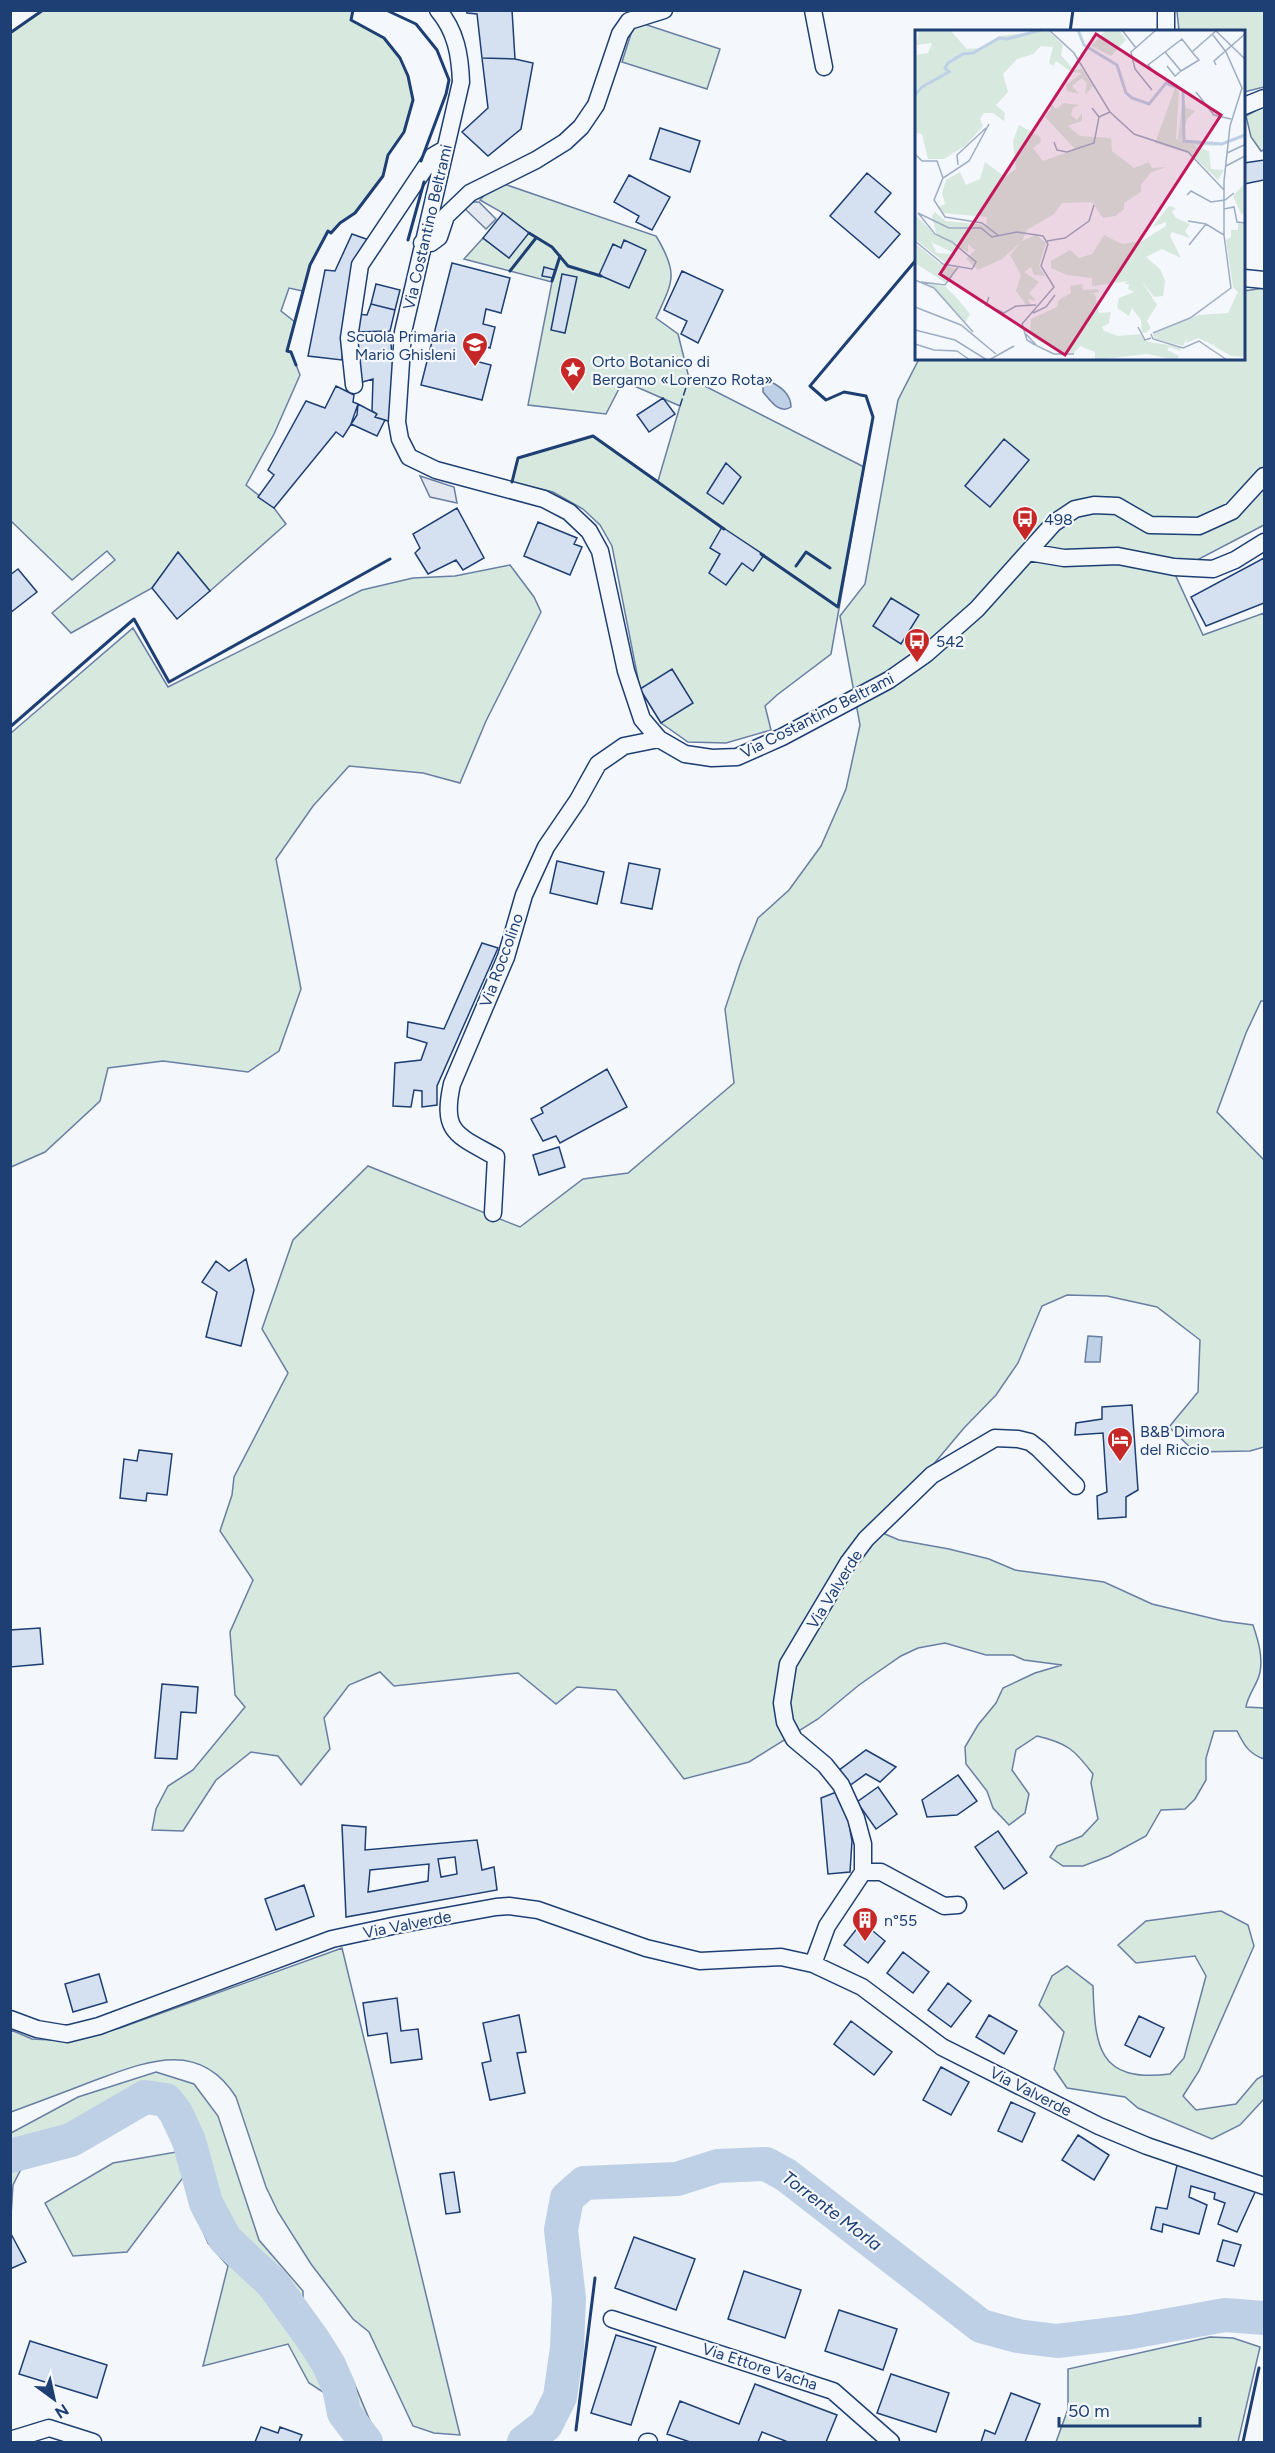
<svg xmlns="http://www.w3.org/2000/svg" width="1275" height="2453" font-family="Figtree,sans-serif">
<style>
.green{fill:#d7e8df;stroke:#687fa3;stroke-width:1.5}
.parking{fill:#e3e8f0;stroke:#687fa3;stroke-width:1.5}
.water{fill:#bed0e5;stroke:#687fa3;stroke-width:1.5}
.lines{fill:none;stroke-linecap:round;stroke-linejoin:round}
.river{stroke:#bed0e5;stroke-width:34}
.building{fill:#d5e0f0;stroke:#1d3f73;stroke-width:1.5;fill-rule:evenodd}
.street-casing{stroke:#1d3f73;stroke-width:19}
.street{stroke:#f4f7fb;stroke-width:16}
.fence{stroke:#1d3f73;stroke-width:1.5;stroke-dasharray:8 3;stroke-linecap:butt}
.wall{stroke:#1d3f73;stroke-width:3}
.labels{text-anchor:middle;stroke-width:4.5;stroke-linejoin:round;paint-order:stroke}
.street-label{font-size:16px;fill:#1d3f73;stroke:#f4f7fb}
.poi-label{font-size:16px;fill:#1d3f73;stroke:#f4f7fb;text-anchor:start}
.water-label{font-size:18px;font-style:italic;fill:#1d3f73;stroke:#f4f7fb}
.inset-river{fill:none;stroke:#bed0e5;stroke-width:3}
.inset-road{fill:none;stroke:#9eadc5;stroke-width:1.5}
.view{fill:#c2185b;fill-opacity:0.15;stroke:#c2185b;stroke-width:3}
.inset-edge{fill:none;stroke:#1d3f73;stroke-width:3}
</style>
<rect width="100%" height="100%" fill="#f4f7fb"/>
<path class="green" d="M43 11H353L351 20 384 38 400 58 408 76 413 100 404 132 388 155 383 176 355 213 340 223 331 233 328 232 310 265 303 291 289 288 281 311 295 322 287 351 291 352 300 375 274 434 246 485 274 508 286 524 210 591 178 553 152 588 71 633 52 613 115 560 107 551 72 580 11 521 10 33Z
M1177 11H1264V87L1244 92V32L1179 31Z
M635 21 720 49 707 89 622 62Z
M1264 106V150L1261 151 1251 137 1246 116Z
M501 183 656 236C679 274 673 281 656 318L678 334 689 378 864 467 831 654 777 695 765 706 771 730 726 743 688 742 661 723 640 689 612 546 600 525 583 509 553 492 512 482 518 458 593 436 658 481 680 406 623 381 606 414 528 405 552 282 464 259 483 238 509 258 528 233 503 213 480 200 489 190Z
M1264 288V525L1174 572 1203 635 1264 613V1001H1261L1246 1033 1217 1112 1264 1160V1447L1250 1451 1195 1452 1169 1427 1198 1392 1200 1340 1157 1307 1107 1296 1067 1295 1042 1306 1018 1363 996 1395 964 1428 900 1504 885 1534 899 1540 949 1549 989 1559 1015 1570 1104 1582 1152 1604 1223 1621 1253 1625C1258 1640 1263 1656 1260 1672 1258 1684 1248 1694 1246 1707L1264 1708V1759C1249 1754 1244 1745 1237 1731H1214L1206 1758V1780L1195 1799 1185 1809 1161 1810 1146 1836 1109 1856 1083 1866H1063L1050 1857 1057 1846 1082 1836 1098 1819 1091 1783 1093 1774C1074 1749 1067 1743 1037 1736L1016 1750 1012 1770 1029 1794 1025 1813 1009 1825 993 1808 987 1791 966 1764 965 1747 978 1725 996 1703 1003 1688 1035 1673 1062 1665 1024 1660 1013 1655H986L945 1643 918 1648 901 1656 859 1685 818 1719 749 1762 684 1779 616 1690 577 1687 556 1704 518 1673 394 1686 380 1672 349 1685 324 1718 330 1749 301 1785 278 1756 251 1752 216 1780 183 1831 152 1830 156 1809 168 1786 193 1770 245 1707 235 1695 230 1632 253 1580 220 1531 232 1495 234 1477 288 1373 262 1329 293 1240 368 1166 520 1227 583 1179 628 1173 734 1083 725 1009 740 964 758 918 789 890 821 846 846 789 860 725 840 616 865 584 898 400 919 359 1244 358V291Z
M510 565 534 597 541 612 486 721 460 783 423 773 349 766 313 806 276 859 301 989 279 1051 248 1072 163 1061 108 1068 100 1101 45 1152 11 1167V733L133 628 168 687 362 590 413 578 455 576Z
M1221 1911 1248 1925 1254 1946 1199 2071 1183 2096 1196 2110 1236 2104 1257 2079 1264 2075V2099L1240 2125 1212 2139 1138 2108 1125 2097 1067 2088 1054 2069 1064 2032 1039 2005 1052 1976 1067 1966 1093 1986C1095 2046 1097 2083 1170 2074L1184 2058 1206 1976 1195 1956 1136 1963 1118 1945 1146 1921Z
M342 1948 460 2435 434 2433 413 2426 369 2332 353 2319 311 2264 278 2212 266 2187 236 2097C199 2038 145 2062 93 2081 65 2092 38 2102 11 2112V2030L32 2039 70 2041 120 2028Z
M156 2072 194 2084 218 2116 259 2240 303 2291V2307C342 2342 350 2376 371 2423L309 2383 288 2344 203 2366 228 2266 208 2243 193 2208 198 2147 184 2114 171 2095 152 2091 133 2099 123 2106 111 2122 84 2139 48 2150 20 2171 13 2185 11 2216V2133L78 2097Z
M176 2152 185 2175 127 2252 73 2256 45 2203 113 2163Z
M1210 2337 1233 2338 1260 2347 1238 2442H1056L1068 2409V2369Z"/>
<path class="parking" d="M473 202H479L496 219 486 229 463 207Z
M420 476 454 487 457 503 430 497Z"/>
<path class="water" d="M769 381C780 386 791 394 791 407 779 415 770 400 763 392V384Z
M1088 1336 1102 1337 1100 1362H1085Z"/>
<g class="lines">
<path class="river" d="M10 2156 71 2140 145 2097 166 2100 176 2113 189 2141 206 2203 225 2239 273 2284 314 2341 329 2365 339 2388 344 2413 366 2442
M524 2442 546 2425 560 2397 567 2348 569 2298 561 2230 567 2198 584 2183 677 2179 718 2166 766 2164 786 2175 981 2326 1018 2336 1057 2341 1131 2332 1225 2315 1264 2318"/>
</g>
<path class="building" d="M466 10H512L515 59 482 58 477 14 467 13Z
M482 58 515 59 533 63 521 129 488 156 462 132 488 108Z
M660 128 700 141 690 172 650 159Z
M1264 160V180L1244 184V163Z
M867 173 891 193 875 212 900 234 879 258 830 216Z
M629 175 670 197 652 230 636 222 639 216 614 202Z
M503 213 529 233 509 258 483 238Z
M352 234 369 240 346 307 342 360 308 356 325 270 335 271Z
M624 240 646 250 629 288 599 275 613 244 621 248Z
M452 263 510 278 501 313 486 309 483 324 495 327 490 348 479 345 475 361 491 365 482 400 421 385Z
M544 267 555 270 553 278 542 276Z
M682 271 723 290 698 343 681 334 687 321 664 310Z
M562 274 577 277 565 333 551 330Z
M376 284 400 290 395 310 371 304Z
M371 304 395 310 390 331 354 332 355 314 367 315Z
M390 331 393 369 391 422 375 417 377 414 372 411 373 379 359 383 354 332Z
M336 386 354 395 353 402 358 404 357 415 343 437 336 432 274 508 258 497 274 475 268 470 306 401 325 408Z
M663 398 675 414 649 432 637 415Z
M358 404 377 414 375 417 385 420 377 436 351 424Z
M1004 439 1029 460 990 507 965 486Z
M726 463 741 477 723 504 707 493Z
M457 508 484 558 463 570 456 560 428 574 415 553 420 548 413 534Z
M538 522 577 538 574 544 582 547 570 575 524 556Z
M722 527 764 555 753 571 742 563 726 585 709 573 720 554 710 548Z
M178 552 210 591 177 619 152 588Z
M1264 558V603L1206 626 1191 597Z
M18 569 37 592 10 613V575Z
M891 598 919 615 901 644 873 626Z
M672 669 693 703 661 723 640 689Z
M557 861 604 872 597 904 550 893Z
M629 863 660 869 652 909 621 903Z
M482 943 498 948 437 1086V1105L422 1107V1091L414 1090 411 1107 393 1106 395 1063 421 1060 427 1043 407 1037 408 1022 444 1029Z
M607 1069 627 1107 560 1143 556 1136 543 1141 531 1119 543 1113 541 1108Z
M559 1147 565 1167 539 1175 533 1155Z
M246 1259 254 1290 241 1346 206 1337 217 1292 202 1282 216 1261 229 1271Z
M1132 1405 1138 1490 1126 1497V1517L1098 1519 1097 1496 1107 1492 1103 1433 1075 1435 1076 1423 1102 1419V1407Z
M139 1450 172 1454 167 1495 147 1493 146 1501 120 1498 124 1459 137 1461Z
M40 1628 43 1664 10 1667V1630Z
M162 1684 198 1687 196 1713 181 1712 177 1759 155 1758Z
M866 1750 896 1767 880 1782 866 1774 849 1786 838 1771Z
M958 1775 977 1801 957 1815 927 1817 922 1800Z
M878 1787 897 1814 876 1829 857 1802Z
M839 1791 848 1818 852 1841 850 1872 828 1874 821 1798Z
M342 1825 366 1827 365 1850 477 1840 482 1870 494 1867 497 1890 346 1917ZM455 1857 457 1874 441 1877 438 1859ZM429 1864 428 1881 368 1892 370 1870Z
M998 1831 1027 1873 1004 1889 975 1847Z
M304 1885 314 1916 276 1930 265 1899Z
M862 1922 885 1941 868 1963 844 1945Z
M903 1952 929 1972 913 1993 887 1973Z
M99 1974 107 2002 73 2012 65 1984Z
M948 1983 971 2001 951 2027 928 2010Z
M397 1998 401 2031 418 2029 422 2059 391 2063 387 2033 368 2036 363 2003Z
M519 2015 526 2052 517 2053 525 2093 490 2100 482 2063 491 2061 483 2023Z
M989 2015 1017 2031 1004 2054 976 2037Z
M1139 2016 1164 2028 1150 2057 1125 2045Z
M851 2021 892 2052 874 2075 834 2044Z
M941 2067 969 2082 951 2115 923 2100Z
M1011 2102 1035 2113 1022 2142 998 2131Z
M1078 2135 1109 2155 1094 2180 1062 2160Z
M1178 2161 1257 2188 1237 2232 1218 2224 1225 2203 1214 2199 1215 2193 1191 2186 1189 2197 1207 2205 1199 2234 1163 2224 1162 2232 1151 2229 1156 2207 1167 2209Z
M454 2172 460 2212 446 2214 440 2174Z
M10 2232 26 2262 10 2269Z
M634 2237 695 2259 676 2310 615 2288Z
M1223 2240 1241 2245 1234 2266 1217 2261Z
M744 2271 801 2290 785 2338 728 2319Z
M839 2310 897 2329 883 2370 825 2351Z
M616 2335 656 2347 631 2425 591 2413Z
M30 2341 107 2365 97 2398 19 2374Z
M891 2374 949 2393 936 2432 877 2413Z
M755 2384 837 2415 826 2442H788L762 2432 758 2442H690L667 2434 680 2401 739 2424Z
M1011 2393 1040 2404 1025 2442H981L985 2430 995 2434Z
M261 2427 278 2433 280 2427 302 2435 299 2442H255Z"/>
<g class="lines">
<defs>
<path id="street" d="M438 10C456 31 460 55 461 82L403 332 397 422 400 439 409 457 436 470 544 499 569 512 589 531 600 551 626 671 642 719 659 739 685 754 712 758 737 757 782 737 889 680 926 654 977 609 1054 523 1075 509 1094 505 1117 506 1150 525 1199 526 1232 511 1264 476
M813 10 824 67
M1166 32V10
M1244 106 1264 98
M422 243H431L439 237 446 216 470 193 536 160 565 142 581 127 596 105 620 34 629 21 664 10
M1244 278 1264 280
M354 385 349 338 360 265 433 156 445 149
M1028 552 1064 558 1118 556 1174 567 1213 569 1235 560 1264 542
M493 1213 496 1157C457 1135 441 1133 452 1084L506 957 524 895 546 847 578 800 598 764 624 746 659 739
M863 1872V1844L856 1818 841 1785 825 1765 794 1739 785 1722 782 1703 788 1664 848 1563 866 1539 932 1475 995 1438 1018 1439 1030 1442 1039 1449 1076 1486
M813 1964 827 1926 863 1872H881L944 1906 958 1905
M10 2019 37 2029 67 2034 99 2026 332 1939 397 1925 496 1907 509 1906 538 1910 646 1948 700 1961 781 1957 813 1964 862 1987 942 2047 1099 2126 1147 2146 1264 2186
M612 2319 833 2391 891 2442
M10 2440 49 2428 93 2442
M647 2442H649"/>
</defs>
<use href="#street" class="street-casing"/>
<use href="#street" class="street"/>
<path class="fence" d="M680 406 689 378"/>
<path class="wall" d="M386 10 416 24 437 50 449 80 446 94 421 161
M1070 32 1073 10
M10 33 43 10
M529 233 552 247 568 266 601 276
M408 240 424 182
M510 271 536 238
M552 281 560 256
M296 365 291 352 287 351 310 265 328 231 331 233 340 223 355 213 383 176 388 155 404 132 413 100 408 76 400 58 384 38 351 20 353 10
M512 482 518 458 593 436 724 529
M761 554 838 607 873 417 866 396 844 392 826 400 810 386 916 260
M796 566 806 552 830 568
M10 727 134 619 169 682 390 559
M576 2430 595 2278
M1243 2442 1259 2368"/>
</g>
<defs>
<symbol id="school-pin" viewBox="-11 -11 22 30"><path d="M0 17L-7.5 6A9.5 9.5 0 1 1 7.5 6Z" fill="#c62828" stroke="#f4f7fb"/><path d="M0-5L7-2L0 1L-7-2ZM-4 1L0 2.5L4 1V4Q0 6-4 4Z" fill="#fff"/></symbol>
<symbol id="sight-pin" viewBox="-11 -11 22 30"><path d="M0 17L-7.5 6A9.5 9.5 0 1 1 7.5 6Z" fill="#c62828" stroke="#f4f7fb"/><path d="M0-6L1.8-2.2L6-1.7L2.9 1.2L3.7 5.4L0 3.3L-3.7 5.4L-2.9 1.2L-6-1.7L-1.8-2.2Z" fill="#fff"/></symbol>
<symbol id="bus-pin" viewBox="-11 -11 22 30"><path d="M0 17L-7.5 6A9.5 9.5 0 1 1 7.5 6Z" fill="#c62828" stroke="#f4f7fb"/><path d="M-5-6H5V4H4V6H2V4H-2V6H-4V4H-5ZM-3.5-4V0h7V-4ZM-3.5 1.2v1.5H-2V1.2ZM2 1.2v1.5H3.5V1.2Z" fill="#fff"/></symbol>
<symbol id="hotel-pin" viewBox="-11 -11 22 30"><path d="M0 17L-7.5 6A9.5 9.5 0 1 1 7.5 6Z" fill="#c62828" stroke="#f4f7fb"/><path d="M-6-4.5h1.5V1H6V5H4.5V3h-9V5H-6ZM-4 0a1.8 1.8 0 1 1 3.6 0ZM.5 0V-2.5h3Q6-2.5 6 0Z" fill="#fff"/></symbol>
<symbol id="building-pin" viewBox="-11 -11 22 30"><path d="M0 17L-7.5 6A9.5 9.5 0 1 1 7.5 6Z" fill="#c62828" stroke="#f4f7fb"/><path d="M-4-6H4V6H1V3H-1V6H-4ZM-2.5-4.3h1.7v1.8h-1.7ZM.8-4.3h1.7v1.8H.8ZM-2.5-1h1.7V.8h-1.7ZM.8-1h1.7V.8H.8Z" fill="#fff"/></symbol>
</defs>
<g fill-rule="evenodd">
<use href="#school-pin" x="460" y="330" width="30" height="40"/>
<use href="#sight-pin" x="558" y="355" width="30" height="40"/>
<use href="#bus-pin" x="1010" y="504" width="30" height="40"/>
<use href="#bus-pin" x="902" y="626" width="30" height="40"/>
<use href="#hotel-pin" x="1105" y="1425" width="30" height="40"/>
<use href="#building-pin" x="850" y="1905" width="30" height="40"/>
</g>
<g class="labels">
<g class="street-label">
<text transform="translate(427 227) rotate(-77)" y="6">Via Costantino Beltrami</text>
<text transform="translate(817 715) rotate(-27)" y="6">Via Costantino Beltrami</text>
<text transform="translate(501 960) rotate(-70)" y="6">Via Roccolino</text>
<text transform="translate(834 1589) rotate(-58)" y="6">Via Valverde</text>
<text transform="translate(407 1924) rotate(-11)" y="6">Via Valverde</text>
<text transform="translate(1031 2091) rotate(27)" y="6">Via Valverde</text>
<text transform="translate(760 2366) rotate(18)" y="6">Via Ettore Vacha</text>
</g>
<g class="poi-label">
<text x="456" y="342" text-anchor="end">Scuola Primaria<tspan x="456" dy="18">Mario Ghisleni</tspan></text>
<text x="592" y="367">Orto Botanico di<tspan x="592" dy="18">Bergamo «Lorenzo Rota»</tspan></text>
<text x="1044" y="525">498</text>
<text x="936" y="647">542</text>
<text x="1140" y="1437">B&amp;B Dimora<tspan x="1140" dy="18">del Riccio</tspan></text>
<text x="884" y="1926">n°55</text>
</g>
<g class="water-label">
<text transform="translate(832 2211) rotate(37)" y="6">Torrente Morla</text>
</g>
</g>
<g transform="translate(915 30)">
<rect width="330" height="330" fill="#f4f7fb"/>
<path d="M4 0H35L52 19 67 18 84 6 133 0 148 15 146 25 159 40 167 39 178 56 170 65 172 53 167 48 157 56 164 64 152 61 151 55 167 43 156 42 141 31 138 36 134 33 138 17 126 16 118 24 102 29 88 44 93 62 81 75 90 83 89 91 78 83H69L65 89 68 96 51 115 29 129H13L7 104 0 103V25L13 23 17 13 2 15ZM191 0H204L211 10 196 26 176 16ZM260 58 264 62 261 109 294 121 296 139 309 140 303 150 276 124 240 113ZM268 65 271 78 280 81 272 89 267 110 286 112 290 108V113L304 116 276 115 263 109ZM134 71 141 79 149 73 164 75 158 78 156 85 162 90 167 83V91L153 96 165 106 196 108 197 121 219 138 234 132 237 138 251 137 235 143 226 155V162L209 173V179L200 186 188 188 177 172 147 173 139 184 112 200 107 211 121 205 131 213 124 236 130 246 119 245 116 237 109 242 124 252 114 263 121 271 113 269 116 275 112 276 101 261 106 245 95 225 106 212 87 229 63 240 51 229 60 220 53 214V222L43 216 37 222 16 212 22 223 36 224 33 235 0 209V185L22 206 17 186 20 182 31 191 71 195 72 187 27 183 23 177 30 174 27 163 31 150 45 142 51 155 65 149 70 132 90 147 101 139 98 111 104 95 125 107 126 112 118 118 128 131 160 119 130 87 136 79ZM330 153V183L326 184 318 166ZM254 176 261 178 257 182 261 188 275 194 270 201 275 208 257 202 255 206 266 228 247 219 231 227 245 239 250 251 248 266 239 267 226 250 242 275 232 291 236 298 232 302 227 303 226 290 217 278 214 286 202 278 204 268 219 262 213 259 214 254H209L213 251 177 256V248L152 245 136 238V231L155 220 164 228 177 224 189 205 207 214 227 211 251 196V192L237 197ZM323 193 330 194V327L316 326 299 316 300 312 298 315 283 308 271 313 272 307 268 316 240 309 238 304 283 285 313 283 323 262 318 257 311 210 316 207V200H323ZM0 213 24 233 41 239 31 253 0 233ZM13 253 31 257 41 267 55 284 50 293ZM167 254 168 260 183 259 184 262 174 264H180L184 283 196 282 194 293 187 297 189 301 203 306 225 304 230 311 264 317 266 321 254 317 252 320 264 326 262 330 232 324 180 330V322L165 316 159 323 144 322 119 308 115 303 116 289 142 277 144 270 156 263 155 256Z" fill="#d7e8df"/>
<path class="inset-river" d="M163 0 169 15 202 35 211 63 217 68 234 74 251 53 268 60 269 111 307 114 330 105M0 65 7 57 34 42 30 38 33 33 48 24 58 23 84 8 92 9 126 0"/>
<path class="inset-road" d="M134 0 159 23 195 82 219 104 273 122 309 160M207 0 221 18M301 1 330 29M250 22 266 41 260 46 252 36M301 35 299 31 330 4M266 41 284 30 277 22M242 45 233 35 267 9 277 22 302 0M237 60 220 39 216 22 241 0M281 62 299 85 316 89M177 78 184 87 195 82M74 94 54 131 28 148 19 170 30 187 67 193 84 206M139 112 142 120 152 122 179 113 184 87M312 123 329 115M0 124 7 131H22L28 148M43 135 42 125 71 98M311 136 330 126M272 165 276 161 296 172 310 170 319 163M309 179 319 177 322 192 330 193M273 191 291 194 309 205M0 211 28 234 57 239 61 232 37 212 20 204 3 183 34 198H66L77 207 102 202 128 206 133 214 126 236 139 257 107 294 112 310 120 315M132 211 150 208 174 191 179 175M274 215 291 194M0 250 19 258 58 302M6 252 30 255 43 237M74 267 71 275 89 283 101 276 121 275M0 277 46 295 81 324M118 283 131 277 140 265M223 297 230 310 236 308M0 300 40 310 72 330M238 303 275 288 316 258 309 205V151L315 96 327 58 311 22 298 5M111 304 122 316 139 324H159M236 304 238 309 268 318M0 314 19 320 42 321 55 330M268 318 284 311 312 330M74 330 99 316M216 330H245"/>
<path class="view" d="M181 4 306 85 150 325 25 244Z"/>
<rect width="330" height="330" class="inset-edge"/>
</g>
<rect width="1275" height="2453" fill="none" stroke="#1d3f73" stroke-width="24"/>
<g transform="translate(54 2399) rotate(147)" stroke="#f4f7fb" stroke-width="4.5" paint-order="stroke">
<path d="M0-4.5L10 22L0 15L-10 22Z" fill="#1d3f73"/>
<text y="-9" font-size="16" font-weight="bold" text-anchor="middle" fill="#1d3f73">N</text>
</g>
<path d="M1059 2417v9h141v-9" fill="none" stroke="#1d3f73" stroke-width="3"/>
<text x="1068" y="2417" font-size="18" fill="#1d3f73" stroke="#f4f7fb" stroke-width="4.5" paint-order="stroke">50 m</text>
</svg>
